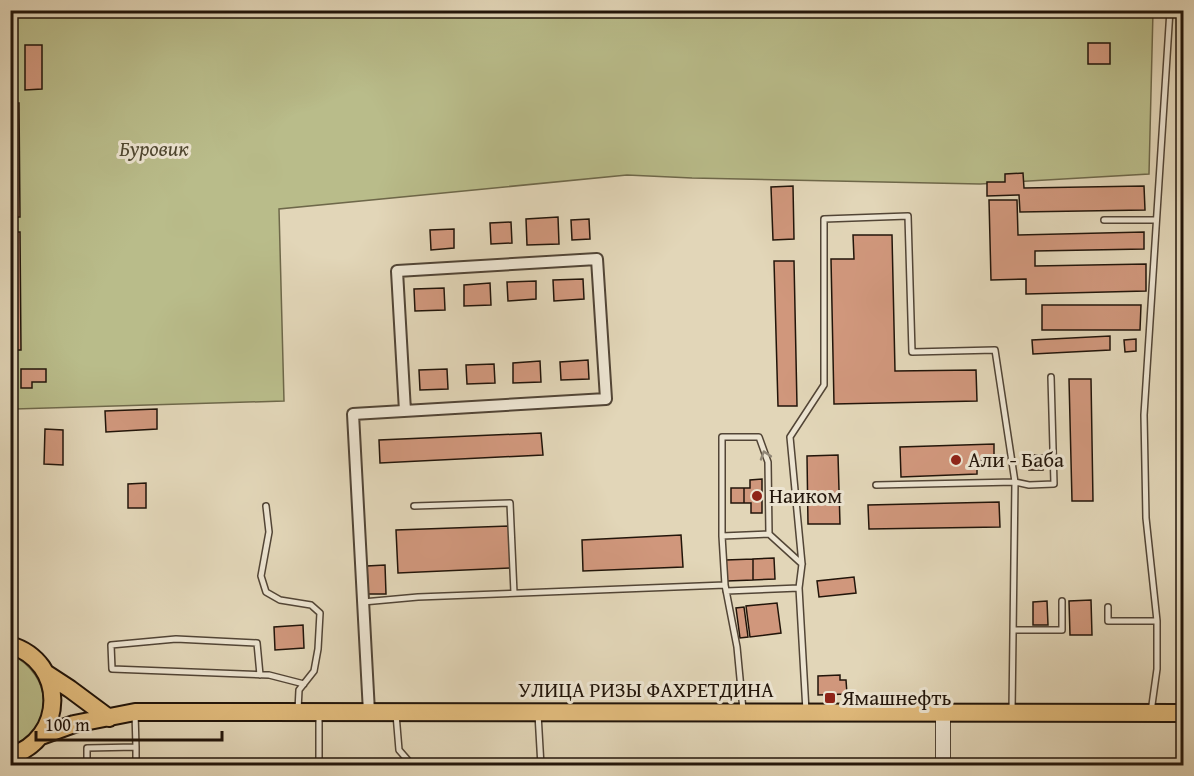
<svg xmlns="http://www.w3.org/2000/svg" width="1194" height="776" font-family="'Gentium Book Plus',serif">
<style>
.green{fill:#b9bc8a;stroke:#6e684a;stroke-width:1.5}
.building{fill:#d0977c;stroke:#22150a;stroke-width:1.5}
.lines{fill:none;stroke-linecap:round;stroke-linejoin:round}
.service-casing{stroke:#524536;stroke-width:8}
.minor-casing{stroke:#524536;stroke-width:14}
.tertiary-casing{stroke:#524536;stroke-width:16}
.primary-casing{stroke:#22150a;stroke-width:20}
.service{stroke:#ece4d1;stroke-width:5}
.minor{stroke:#ece4d1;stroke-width:10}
.tertiary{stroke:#ece4d1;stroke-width:14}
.primary{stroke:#e1bb7c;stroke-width:16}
.oneway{stroke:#918777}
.poi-dot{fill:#8f2418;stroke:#ece4d1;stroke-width:2}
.labels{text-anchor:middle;stroke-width:6;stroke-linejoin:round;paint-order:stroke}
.park-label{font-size:21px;font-style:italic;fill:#4f4730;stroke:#ece4d1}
.poi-label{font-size:21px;fill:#22150a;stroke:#ece4d1;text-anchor:start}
.street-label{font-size:21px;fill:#22150a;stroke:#ece4d1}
</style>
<rect width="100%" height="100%" fill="#e2d6b8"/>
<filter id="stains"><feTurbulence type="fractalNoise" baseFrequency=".00333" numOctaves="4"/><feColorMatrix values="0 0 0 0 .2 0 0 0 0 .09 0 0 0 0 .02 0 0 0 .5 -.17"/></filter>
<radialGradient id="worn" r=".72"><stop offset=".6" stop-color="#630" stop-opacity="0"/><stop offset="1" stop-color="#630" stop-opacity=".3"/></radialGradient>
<path class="green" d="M14 11H1153L1149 174 980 184 692 178 627 175 279 209 284 401 15 409Z
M11 654C54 676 55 727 11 749Z"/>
<path class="building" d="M1088 43H1110V64H1088Z
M25 45H42V89L25 90Z
M10 103H19L20 217H11Z
M1023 173 1024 188 1144 186 1145 210 1020 212 1019 195 987 196V182H1005V174Z
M793 186 794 239 773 240 771 187Z
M989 200H1017L1018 235 1144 232V249L1035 251V266L1146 264V291L1026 294V279L991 280Z
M558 217 559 244 527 245 526 219Z
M589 219 590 239 572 240 571 220Z
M511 222 512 243 491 244 490 223Z
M454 229V248L431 250 430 230Z
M10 232H20L21 350H11Z
M853 235H892L895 371 976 370 977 401 834 404 831 259H854Z
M774 261H794L797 406H778Z
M583 279 584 299 554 301 553 280Z
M536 281V299L508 301 507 282Z
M490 283 491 305 464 306V285Z
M444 288 445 310 415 311 414 289Z
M1042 305H1141L1140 330H1042Z
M1110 336V350L1033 354 1032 340Z
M1136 339V351L1125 352 1124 340Z
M588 360 589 379 561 380 560 362Z
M540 361 541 382 513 383V363Z
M494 364 495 383 467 384 466 365Z
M21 369H46V382H32V388H21Z
M447 369 448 389 420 390 419 370Z
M1069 379H1091L1093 501H1072Z
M157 409V429L106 432 105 411Z
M45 429 63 430V465L44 464Z
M541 433 543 455 380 463 379 440Z
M994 444V460L977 461V474L901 477 900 447Z
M838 455 840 524H808L807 456Z
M1029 455H1043V470H1029Z
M762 479V513H751V503H744V488H750V480Z
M146 483V508H128V484Z
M731 488H744V503H731Z
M999 502 1000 527 869 529 868 505Z
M509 526 511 568 398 573 396 530Z
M681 535 683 567 583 571 582 540Z
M774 558 775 579 753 580V559Z
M753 559V580L727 581 726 560Z
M385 565 386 594H368L367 566Z
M854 577 856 593 819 597 817 581Z
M1091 600 1092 635H1070L1069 601Z
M1047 601 1048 625H1033V602Z
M777 603 781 633 750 637 746 606Z
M744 607 748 637 740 638 736 608Z
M303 625 304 648 275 650 274 627Z
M840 675V680H846L847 694 818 695V676Z"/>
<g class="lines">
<defs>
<path id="service" d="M228 10V13L264 10
M1104 220H1156
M876 485 1015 482 1029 485 1054 484 1051 377
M266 506 269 532 261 576 266 592 280 600 311 605 320 613 318 649 314 671 299 690 298 710
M414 506 510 503 514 593
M722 536 769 534 802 564
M726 591 799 588
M363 602 418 597 725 585
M1108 607V621H1157
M1013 630H1062V601
M260 675 257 643 176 639 111 645 112 669 269 675 304 684
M743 710 737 647 725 585 722 536V437H759L768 462 769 534
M806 711 799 588 802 564 790 437 824 385V219L908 216 912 352 995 350 1015 482 1012 711
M1151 712 1157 669V621L1146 518 1144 415 1170 10
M319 714V766
M396 714 399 750 413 766
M538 714 541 766
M87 766V748L136 747 135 713
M136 766V747"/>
<path id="minor" d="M369 712 353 414 606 399 597 259 397 271 405 411"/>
<path id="tertiary" d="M943 713V766"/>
<path id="primary" d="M10 645C67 662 66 739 10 756
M47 674 70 689 109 718
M41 736 74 724 135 712 1184 713"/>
</defs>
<use href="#service" class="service-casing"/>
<use href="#minor" class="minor-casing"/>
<use href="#tertiary" class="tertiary-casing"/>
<use href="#primary" class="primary-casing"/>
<use href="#service" class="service"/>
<use href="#minor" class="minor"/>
<use href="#tertiary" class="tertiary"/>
<use href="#primary" class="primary"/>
</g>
<defs><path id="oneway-chevron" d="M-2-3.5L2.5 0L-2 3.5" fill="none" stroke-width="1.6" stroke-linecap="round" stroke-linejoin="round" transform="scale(1.5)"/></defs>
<use class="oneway" href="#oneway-chevron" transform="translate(765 455) rotate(-108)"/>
<g class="poi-dot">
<circle cx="956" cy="460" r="6"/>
<circle cx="757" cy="496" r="6"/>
<rect x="824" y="692" width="12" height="12" rx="3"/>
</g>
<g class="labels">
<g class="park-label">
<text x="154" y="156">Буровик</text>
</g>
<g class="poi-label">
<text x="968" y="467">Али - Баба</text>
<text x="769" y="503">Наиком</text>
<text x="842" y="705">Ямашнефть</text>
</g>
<g class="street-label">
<text x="646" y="697">УЛИЦА РИЗЫ ФАХРЕТДИНА</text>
</g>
</g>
<rect width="1194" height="776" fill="none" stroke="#e2d6b8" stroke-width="36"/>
<rect x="12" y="12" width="1170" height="752" fill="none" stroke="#22150a" stroke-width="3"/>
<rect x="18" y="18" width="1158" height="740" fill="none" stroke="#22150a" stroke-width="1.5"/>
<path d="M36 731v9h186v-9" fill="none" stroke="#22150a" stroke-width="3"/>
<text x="45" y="731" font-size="18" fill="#22150a" stroke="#ece4d1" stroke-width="4.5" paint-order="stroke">100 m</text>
<rect width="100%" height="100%" filter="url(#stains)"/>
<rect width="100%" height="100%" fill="url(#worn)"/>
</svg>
